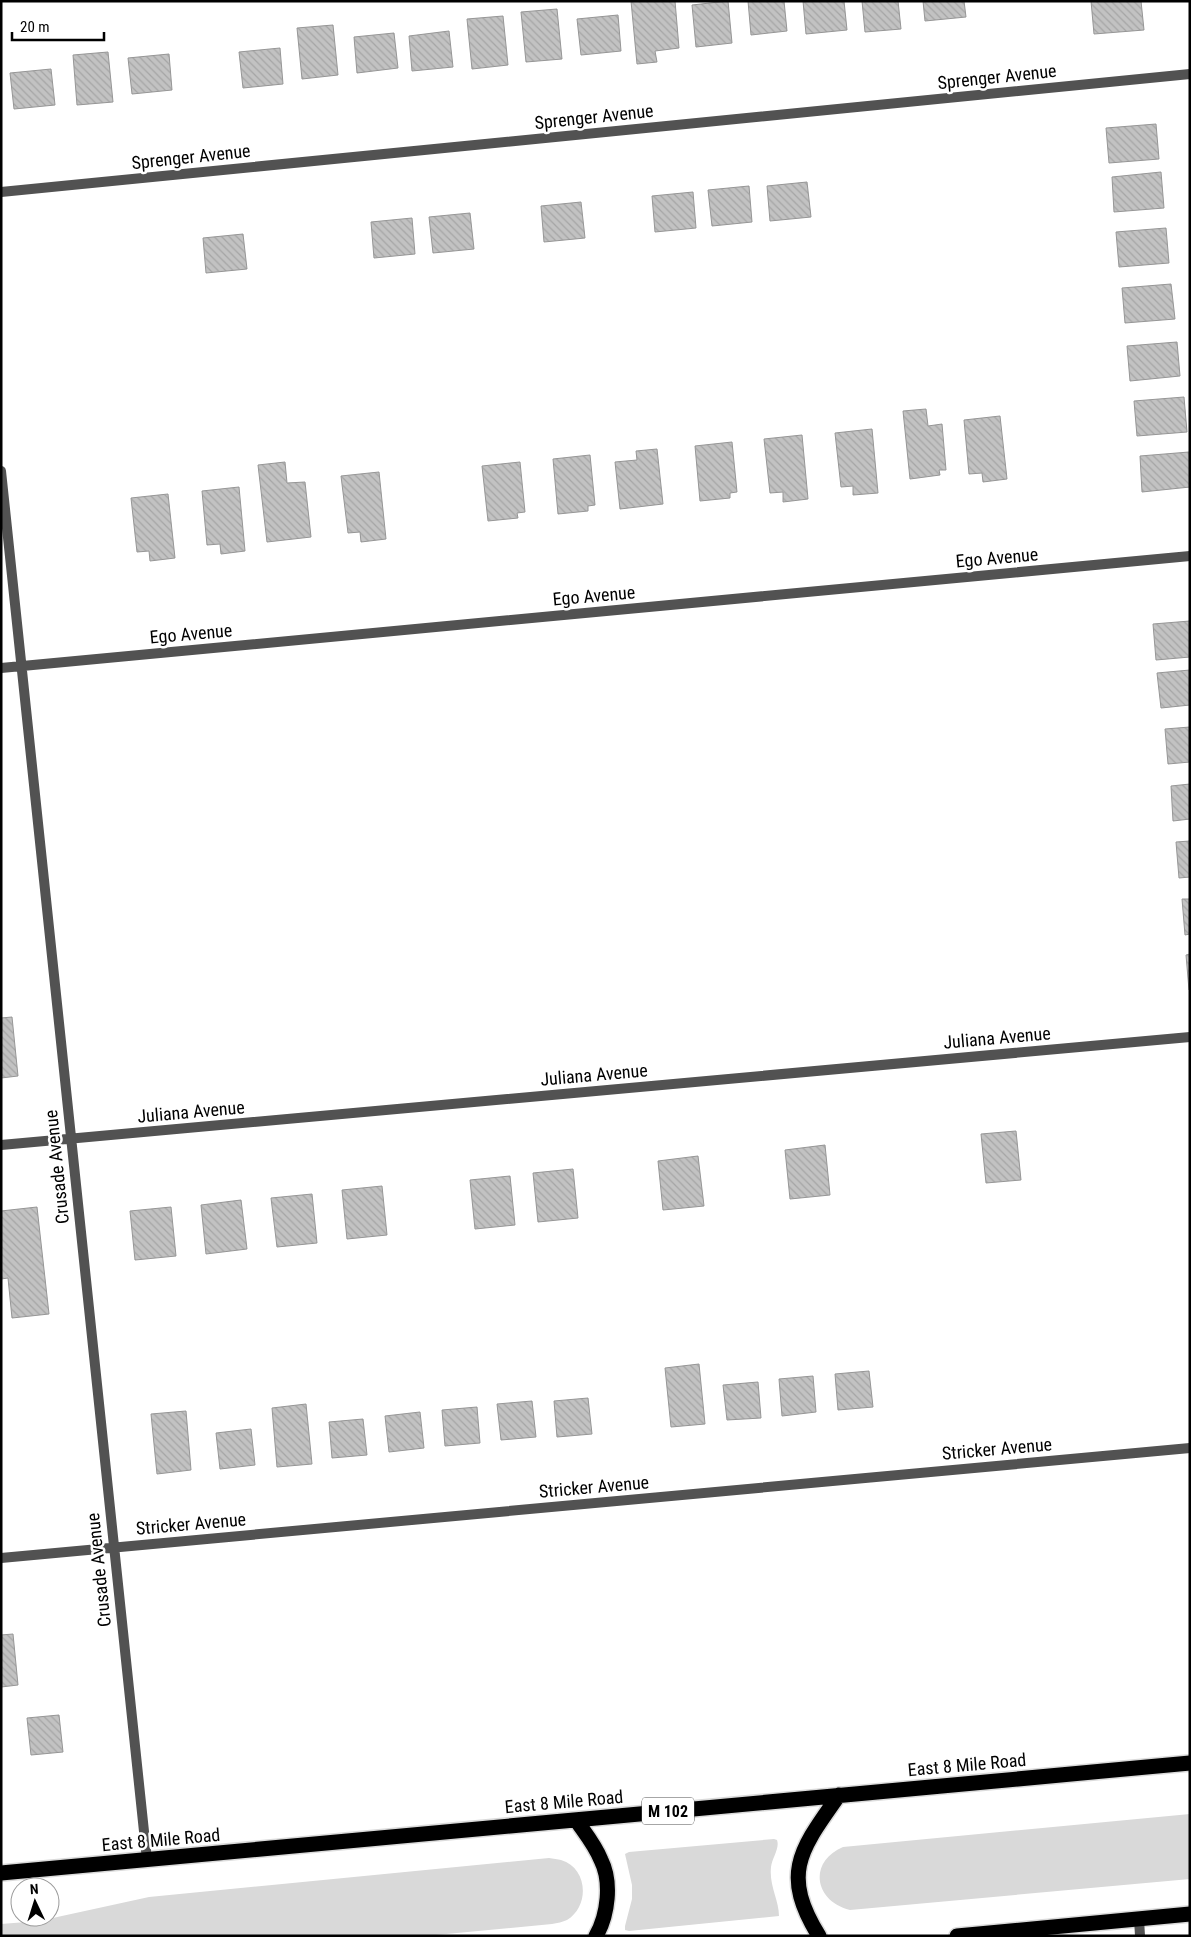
<svg xmlns="http://www.w3.org/2000/svg" width="1191" height="1937" font-family="'Roboto Condensed',sans-serif">
<style>
.green{fill:#d9d9d9}
.building{fill:url(#building-back-hatch);stroke:#969696}
.lines{fill:none;stroke-linecap:round;stroke-linejoin:round}
.highway-casing{stroke:#dbdbdb;stroke-width:18}
.lane{stroke:#525252;stroke-width:10}
.street{stroke:#525252;stroke-width:10}
.highway{stroke:#000;stroke-width:15}
.labels{text-anchor:middle;stroke-width:5;stroke-linejoin:round;paint-order:stroke}
.shield{fill:#fff;stroke:#4c4c4c;stroke-width:1}
.shield-label{font-size:16px;font-weight:bold;fill:#000}
.street-label{font-size:18px;fill:#000;stroke:#fff}
</style>
<defs>
<pattern id="building-back-hatch" width="6" height="6" patternUnits="userSpaceOnUse" patternTransform="scale(1.25)"><rect width="6" height="6" fill="#c2c2c2"/><path d="M-1 5l2 2M0 0l6 6M5-1l2 2" fill="none" stroke="#a5a5a5"/></pattern>
</defs>
<rect width="100%" height="100%" fill="#fff"/>
<path class="green" d="M1190 1814V1879L850 1910C814 1901 808 1862 843 1847Z
M774 1839 777 1840C780 1848 772 1858 771 1867 769 1886 779 1900 779 1916L629 1931 625 1930V1926L632 1899V1885L625 1854 629 1852Z
M549 1858C553 1859 558 1859 561 1860 588 1868 590 1906 567 1920 563 1922 557 1923 552 1924L425 1936H1V1924L39 1921 149 1897Z"/>
<path class="building" d="M631 1H675L679 48 655 51 657 62 637 64Z
M728 1 732 43 696 47 692 5Z
M748 1H784L787 31 751 35Z
M803 1H844L847 30 806 34Z
M862 1H898L901 29 865 32Z
M923 1H964L966 17 925 21Z
M1091 1H1141L1144 30 1094 34Z
M557 9 562 59 526 62 521 12Z
M618 15 621 51 581 55 577 19Z
M503 16 508 65 472 69 467 19Z
M333 25 338 75 302 79 297 28Z
M449 31 453 67 412 71 409 36Z
M394 33 398 68 357 73 354 37Z
M280 48 283 84 243 88 239 52Z
M108 52 113 102 77 105 73 55Z
M169 54 172 90 132 94 128 58Z
M51 69 55 105 14 109 10 73Z
M1156 124 1159 159 1109 163 1106 128Z
M1161 172 1164 208 1114 212 1112 177Z
M807 182 811 217 770 221 767 186Z
M749 186 752 222 712 226 708 190Z
M693 192 696 228 655 232 652 196Z
M581 202 585 238 544 242 541 206Z
M470 213 474 249 433 253 429 217Z
M412 218 415 254 374 258 371 222Z
M1166 228 1169 263 1119 267 1116 232Z
M243 234 247 269 206 273 203 238Z
M1171 284 1175 319 1125 323 1122 288Z
M1177 342 1180 376 1130 381 1127 346Z
M1184 397 1187 432 1137 436 1134 401Z
M926 409 928 426 942 424 946 470H939L940 475 910 479 903 411Z
M1000 416 1007 479 983 482 982 473 969 474 964 420Z
M872 429 878 493 853 495V486L841 487 835 433Z
M802 435 808 499 783 502V492L770 493 764 439Z
M732 442 737 492 730 493V498L700 501 695 446Z
M657 449 663 504 620 509 615 462 637 460 636 451Z
M1189 452 1190 487 1142 492 1140 456Z
M590 455 595 505 588 506V511L558 514 553 459Z
M285 462 287 483 305 482 311 537 267 542 258 465Z
M520 462 525 512 517 513 518 518 488 521 482 466Z
M379 472 386 539 361 542 360 532 348 533 341 476Z
M239 487 245 551 221 554 220 544 207 545 202 491Z
M168 494 175 558 150 561 149 551 137 552 131 498Z
M1190 621V657L1156 660 1153 624Z
M1190 670V705L1161 708 1157 673Z
M1190 727V762L1168 764 1165 729Z
M1190 784V819L1173 821 1171 786Z
M1190 841V877L1179 878 1176 842Z
M1182 899H1190V934L1185 935Z
M1190 954V990H1189L1186 955Z
M12 1017 18 1076 1 1078V1018Z
M1016 1131 1021 1180 986 1183 981 1134Z
M825 1145 830 1195 790 1199 785 1150Z
M698 1156 704 1206 663 1210 658 1161Z
M573 1169 578 1218 538 1222 533 1173Z
M510 1176 515 1225 475 1229 470 1180Z
M382 1186 387 1235 347 1239 342 1190Z
M312 1194 317 1243 277 1247 271 1198Z
M241 1200 247 1249 206 1254 201 1205Z
M37 1207 49 1314 12 1318 8 1278 1 1279V1211Z
M171 1207 176 1256 135 1260 130 1211Z
M699 1364 705 1424 671 1427 665 1368Z
M869 1371 873 1407 838 1410 835 1374Z
M813 1376 816 1412 782 1416 779 1379Z
M758 1382 761 1418 727 1420 723 1385Z
M588 1398 592 1434 557 1437 554 1401Z
M532 1401 536 1437 501 1440 497 1404Z
M306 1404 312 1464 277 1467 272 1408Z
M477 1407 480 1443 445 1446 442 1410Z
M186 1411 191 1470 157 1474 151 1414Z
M420 1412 424 1448 389 1452 385 1416Z
M363 1419 367 1455 332 1458 329 1422Z
M251 1429 255 1465 220 1469 216 1433Z
M13 1634 18 1685 1 1687V1635Z
M59 1715 63 1752 31 1755 27 1718Z"/>
<g class="lines">
<defs>
<path id="highway" d="M576 1820C585 1833 595 1845 601 1860 612 1882 608 1915 596 1936
M1 1873 1190 1763
M819 1936C780 1873 801 1849 839 1795
M957 1936 1190 1914"/>
</defs>
<use href="#highway" class="highway-casing"/>
<path class="lane" d="M1139 1919 1140 1936"/>
<path class="street" d="M1 192 1190 74
M1 471 147 1860
M1 668 1190 556
M1 1145 1190 1037
M1 1558 1190 1448"/>
<use href="#highway" class="highway"/>
</g>
<g class="labels">
<rect class="shield" x="642" y="1797.5" width="52" height="27" rx="4"/>
<g class="shield-label">
<text x="668" y="1817">M 102</text>
</g>
<g class="street-label">
<text transform="translate(997 77) rotate(-6)" y="6">Sprenger Avenue</text>
<text transform="translate(594 117) rotate(-6)" y="6">Sprenger Avenue</text>
<text transform="translate(191 157) rotate(-6)" y="6">Sprenger Avenue</text>
<text transform="translate(997 558) rotate(-5)" y="6">Ego Avenue</text>
<text transform="translate(594 596) rotate(-5)" y="6">Ego Avenue</text>
<text transform="translate(191 634) rotate(-5)" y="6">Ego Avenue</text>
<text transform="translate(997 1038) rotate(-5)" y="6">Juliana Avenue</text>
<text transform="translate(594 1075) rotate(-5)" y="6">Juliana Avenue</text>
<text transform="translate(191 1112) rotate(-5)" y="6">Juliana Avenue</text>
<text transform="translate(57 1167) rotate(-96)" y="6">Crusade Avenue</text>
<text transform="translate(997 1449) rotate(-5)" y="6">Stricker Avenue</text>
<text transform="translate(594 1487) rotate(-5)" y="6">Stricker Avenue</text>
<text transform="translate(191 1524) rotate(-5)" y="6">Stricker Avenue</text>
<text transform="translate(99 1570) rotate(-96)" y="6">Crusade Avenue</text>
<text transform="translate(967 1765) rotate(-5)" y="6">East 8 Mile Road</text>
<text transform="translate(564 1802) rotate(-5)" y="6">East 8 Mile Road</text>
<text transform="translate(161 1840) rotate(-5)" y="6">East 8 Mile Road</text>
</g>
</g>
<rect width="1191" height="1937" fill="none" stroke="#000000" stroke-width="5"/>
<g transform="translate(35 1902) rotate(356)"><circle r="24" fill="#ffffff" stroke="#999999"/>
<path d="M0-4L9 19L0 12L-9 19Z" fill="#000000"/>
<text y="-8" font-size="14" font-weight="bold" text-anchor="middle" fill="#000000">N</text>
</g>
<path d="M12 32v8h92v-8" fill="none" stroke="#000000" stroke-width="2.5"/>
<text x="20" y="32" font-size="15" fill="#000000" stroke="#ffffff" stroke-width="4" paint-order="stroke">20 m</text>
</svg>
